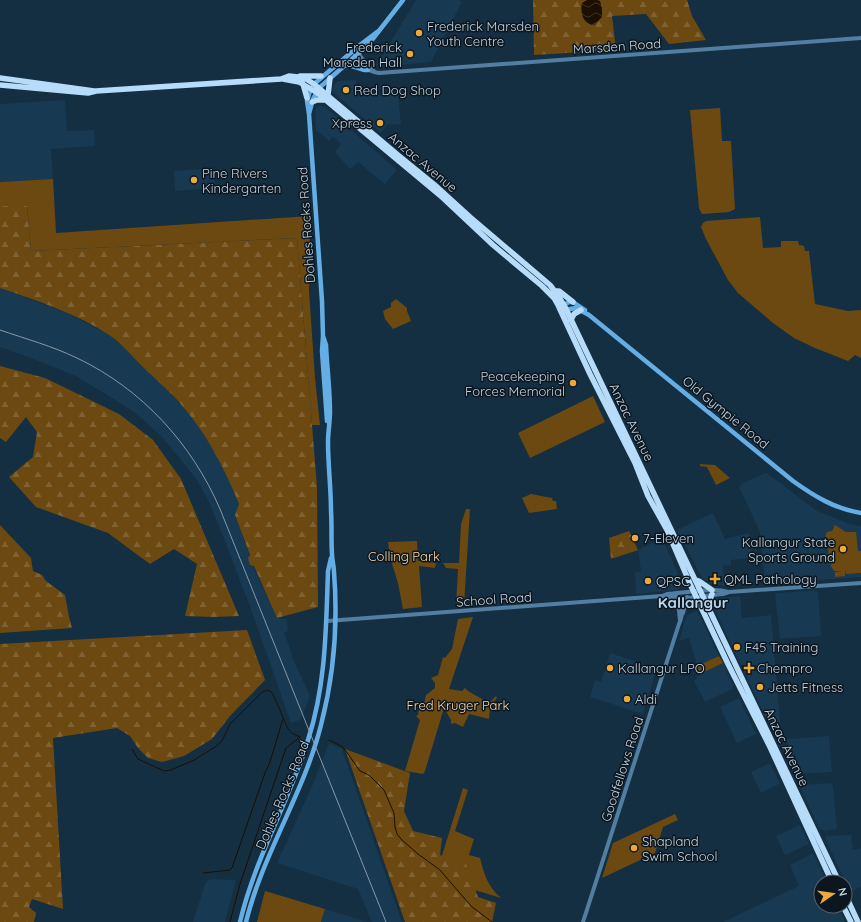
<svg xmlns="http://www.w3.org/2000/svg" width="861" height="922" font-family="Quicksand,sans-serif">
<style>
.built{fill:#173951}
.green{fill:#6c4910}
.forest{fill:url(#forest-firs)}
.water{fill:url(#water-waves)}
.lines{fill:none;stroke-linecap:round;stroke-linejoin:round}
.stream{stroke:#1c0f00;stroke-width:1}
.tertiary{stroke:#527fa1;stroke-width:4}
.secondary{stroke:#64aee5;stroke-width:4.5}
.trunk{stroke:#b7dcfa;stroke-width:5.5}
.rail{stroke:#8699a8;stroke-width:1}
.poi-dot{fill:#eda83c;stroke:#0b161f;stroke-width:1.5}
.labels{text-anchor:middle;stroke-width:3;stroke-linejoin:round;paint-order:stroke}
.poi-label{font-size:13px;fill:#c6d5e2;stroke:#0b161f;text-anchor:start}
.street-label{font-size:13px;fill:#c6d5e2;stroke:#0b161f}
.park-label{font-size:13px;fill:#ffd8a5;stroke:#0b161f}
.quarter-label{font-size:15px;font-weight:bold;fill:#b7d6ef;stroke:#0b161f}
</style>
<defs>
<pattern id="forest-firs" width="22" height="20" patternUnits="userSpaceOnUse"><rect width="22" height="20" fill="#6c4910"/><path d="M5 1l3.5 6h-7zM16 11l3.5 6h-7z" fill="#806232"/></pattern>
<pattern id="water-waves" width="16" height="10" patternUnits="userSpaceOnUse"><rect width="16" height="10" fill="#1c0f00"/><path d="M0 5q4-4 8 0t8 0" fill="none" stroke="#3c3125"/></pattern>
</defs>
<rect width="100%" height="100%" fill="#142f42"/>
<path class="built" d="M416 0H458L462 2 431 62 379 67 376 66Z
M356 80 357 96 398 93 401 124 387 125 381 133 334 93 332 89 337 81Z
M65 100 67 131 94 130 95 146 51 149 53 179 0 182V104Z
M322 106 325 107 397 170 385 184 358 162 350 169 335 152 341 144 333 137 329 141 316 130 315 110 317 107Z
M214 168 215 188 175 191 174 171Z
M0 288 69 314 109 335 125 348 137 361 169 391 197 423 216 453 231 483 239 504 235 515 253 566 277 618 287 619 288 631 285 632 284 634 290 648 292 657 310 696 304 712 300 720 291 723 252 612 223 536 209 502 197 480 163 438 139 416 125 406 76 376 31 358 0 347Z
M765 473H767L817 511 850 524 861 526V577L766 584 765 583 760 532 739 487 741 484Z
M713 513 725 539 749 533 750 536 752 558 731 560V565L723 566 725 586 711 584 702 578 677 530Z
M662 538 682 582 681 586 678 590 636 594 635 572 641 571 638 550Z
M807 591H816L818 592 821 635 820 636 780 639 775 595 777 593Z
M740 596 742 618 771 615 782 745 780 746 772 729H770V726L712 604V602L716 598Z
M697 610 719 656 697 666 689 638 679 641 687 615Z
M610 653 657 668 643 714 590 697 595 680 601 682Z
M723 663 733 686V688L732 689 705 702 694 681 700 674Z
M739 698 756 734 737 743 720 707Z
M829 736 832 772 793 774 789 764 787 739Z
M329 743 342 749 402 922H372L358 889 277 863 313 784Z
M770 763 779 781V784L761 793 751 772Z
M830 783 833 786 837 829 824 831 819 828 800 787 802 785Z
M800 825 809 844 785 855 776 836Z
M851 835 853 850 861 848V887L850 892 825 838 827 836Z
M813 853 827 882H821V906H838L845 922H723L799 886 790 865Z
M213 879 236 880 225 922H193L205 884 208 880Z
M325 909 368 922H321Z"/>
<path class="green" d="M720 108 722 141H731L735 209 729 212 702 214 699 208 690 110Z
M53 179 56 233 310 216 309 291 315 378 320 425H312L297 238 31 251 27 206H0V182Z
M760 217 763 248 781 247V241H798L799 245 804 246 805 251H809L815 304 848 311 861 310V358L855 355 848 361 815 348 794 338 773 323 738 293 728 280 706 239 701 227 703 223 706 221Z
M396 299 407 308V311L411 321 393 329 385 319 383 311 391 307V303Z
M593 396 605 422 530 458 518 433Z
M700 464 715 465 730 478 716 485 707 467 700 466Z
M531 494 552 498 553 501H556L557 509 529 513 522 498Z
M466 509H470L464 605 456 606 458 569 446 568 443 563H459L461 524Z
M835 525 846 532H856L858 551H861V573L846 574 845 570V576L835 577V572L842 571H834C827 562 829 549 828 538L825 537 827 532 832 531Z
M417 541 418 561 436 563 435 568 419 566 422 607 403 609 398 583 390 557 388 542Z
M473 617 449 689 462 691 465 688 468 691 489 703 496 696 497 698 490 707 489 719 469 714 463 727 455 723 451 724V720L444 708 425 771 423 774 405 771 420 720 416 716 418 715 419 710 423 709 426 695 435 688V683L431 678 438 675 443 657 445 658 452 649 458 619Z
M719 656 723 663 700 674 697 666Z
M463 788 468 790 455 831 474 839 469 855 480 858C484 874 488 887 501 898L435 878Z
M675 814 678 820 663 827 655 853 602 878 613 843Z
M265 891 325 909 321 922H257Z"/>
<path class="forest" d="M533 0H687L692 16 706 40 669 44 646 14 612 16 616 50 534 55Z
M0 206H27L31 251 297 238 317 487 318 607 277 618 254 566 250 565 248 558 250 555 235 515 239 504C224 467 206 432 179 402 166 387 151 376 138 362 128 352 120 342 109 335 76 313 37 301 0 288Z
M0 366 45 378 119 414 153 440 181 479 239 616 213 617 185 616 197 564 174 549 150 564 108 533 36 507 9 477 33 457 37 432 26 417 6 442 0 438Z
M0 525 31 558 33 571 42 575 46 581 65 595 69 617 72 628 0 633Z
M629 531 638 550 611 559 609 538Z
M247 630 265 680 230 716 212 739 184 756 162 762 148 758 138 748 130 736 117 728 53 738 63 909 32 899 29 907 36 913 34 922H0V644Z
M345 749 410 773 404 811 413 831 442 838 440 855 466 864 478 897 496 903 492 922H405Z"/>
<path class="water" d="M587 0H597L600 1 602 8V17L594 25C583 24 580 13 582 3Z"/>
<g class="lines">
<path class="stream" d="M329 740 343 747 360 771 369 775 384 790 394 813 395 827 397 834 402 840 418 854 440 870 471 906 492 922
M132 749 138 759 164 771 171 770 194 760 215 747 222 741 230 724 261 693C264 691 266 690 270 691 275 694 284 723 289 730 292 734 296 735 300 737
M203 873 230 870 232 868 266 770 269 765 283 719
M230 922 240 884 286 748 300 737"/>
<path class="tertiary" d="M357 52 369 67 375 72
M355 55C363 65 365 71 379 73L861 38
M662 596 667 594C683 593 714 587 728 592
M673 596 679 610 680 621
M683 613 687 597
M327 621 662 596C681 602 704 595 723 594L729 592 861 583
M583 922 679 624C685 610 681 607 675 594"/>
<path class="secondary" d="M346 65C354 65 361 71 368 70
M309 114 313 99 319 88 368 45 403 0
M562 306 569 302H573L585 310
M564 310 576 308 589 315 793 481C814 496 835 509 861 513
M327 421 322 351 323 336 322 301 309 114 307 101 310 91 314 84 360 45 377 32
M240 922C255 858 289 802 308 740 326 685 326 628 328 571L331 558
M246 922C263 853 304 793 321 725 334 675 338 622 334 572 334 566 332 560 332 554 331 540 332 525 331 511 331 488 328 465 328 442 328 432 330 422 330 412 330 390 327 367 326 345L323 336"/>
<path class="trunk" d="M300 76H321
M0 78 94 91
M283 79 299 82 316 92 443 198 493 245 542 286 554 298 558 305 590 374 635 463 648 496 667 530 691 586 728 664 770 747 832 882
M303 84 307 98
M0 85 88 93 96 91 281 79 289 76 298 77 306 79 314 84 398 155 437 187 470 217 550 285 559 297 566 309 839 882
M328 95 330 78
M312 102 317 100H324
M555 291H559L573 302
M571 320 574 314 581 310
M696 580 699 581 712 590
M708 606 712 594
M845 894 858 922
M843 906 851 922"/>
<path class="rail" d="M0 330C26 339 52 346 77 358 142 389 192 444 220 509L386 922"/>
</g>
<g class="poi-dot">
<circle cx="419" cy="33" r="4"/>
<circle cx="410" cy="54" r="4"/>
<circle cx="346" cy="90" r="4"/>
<circle cx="380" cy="123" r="4"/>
<circle cx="194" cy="180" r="4"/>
<circle cx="573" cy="383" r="4"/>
<circle cx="635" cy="538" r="4"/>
<circle cx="843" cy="549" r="4"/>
<path d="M713 573h4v4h4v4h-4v4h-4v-4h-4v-4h4z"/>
<circle cx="648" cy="581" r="4"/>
<circle cx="737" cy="647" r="4"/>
<circle cx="610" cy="668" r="4"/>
<path d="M747 662h4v4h4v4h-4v4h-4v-4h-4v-4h4z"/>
<circle cx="760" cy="687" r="4"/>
<circle cx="627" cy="699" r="4"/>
<circle cx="634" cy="848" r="4"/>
</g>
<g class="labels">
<g class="poi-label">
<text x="427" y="31">Frederick Marsden<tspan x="427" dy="15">Youth Centre</tspan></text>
<text x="402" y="52" text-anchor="end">Frederick<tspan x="402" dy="15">Marsden Hall</tspan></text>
<text x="354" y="95">Red Dog Shop</text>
<text x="372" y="128" text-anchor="end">Xpress</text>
<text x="202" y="178">Pine Rivers<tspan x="202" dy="15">Kindergarten</tspan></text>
<text x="565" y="381" text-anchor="end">Peacekeeping<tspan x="565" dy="15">Forces Memorial</tspan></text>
<text x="643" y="543">7-Eleven</text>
<text x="835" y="547" text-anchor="end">Kallangur State<tspan x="835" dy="15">Sports Ground</tspan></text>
<text x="724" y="584">QML Pathology</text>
<text x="656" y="586">QPSC</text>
<text x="745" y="652">F45 Training</text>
<text x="618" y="673">Kallangur LPO</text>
<text x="757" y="673">Chempro</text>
<text x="768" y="692">Jetts Fitness</text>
<text x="635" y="704">Aldi</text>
<text x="642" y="846">Shapland<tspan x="642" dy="15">Swim School</tspan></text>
</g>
<g class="street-label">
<text transform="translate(617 46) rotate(-4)" y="5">Marsden Road</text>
<text transform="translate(423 162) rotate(40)" y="5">Anzac Avenue</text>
<text transform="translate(306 225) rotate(-94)" y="5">Dohles Rocks Road</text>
<text transform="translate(726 412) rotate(39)" y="5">Old Gympie Road</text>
<text transform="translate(632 422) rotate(64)" y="5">Anzac Avenue</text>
<text transform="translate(494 599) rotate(-4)" y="5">School Road</text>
<text transform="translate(787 747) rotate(64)" y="5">Anzac Avenue</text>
<text transform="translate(622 769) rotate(-72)" y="5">Goodfellows Road</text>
<text transform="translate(282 795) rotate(-67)" y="5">Dohles Rocks Road</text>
</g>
<g class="park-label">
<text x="404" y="561">Colling Park</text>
<text x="458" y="710">Fred Kruger Park</text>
</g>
<g class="quarter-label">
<text x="693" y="608">Kallangur</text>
</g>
</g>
<g transform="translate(833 894) rotate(77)"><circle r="19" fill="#0b161f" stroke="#56626d"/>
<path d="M0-3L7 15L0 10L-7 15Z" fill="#eda83c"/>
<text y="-6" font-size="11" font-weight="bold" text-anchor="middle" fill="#c6d5e2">N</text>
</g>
</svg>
